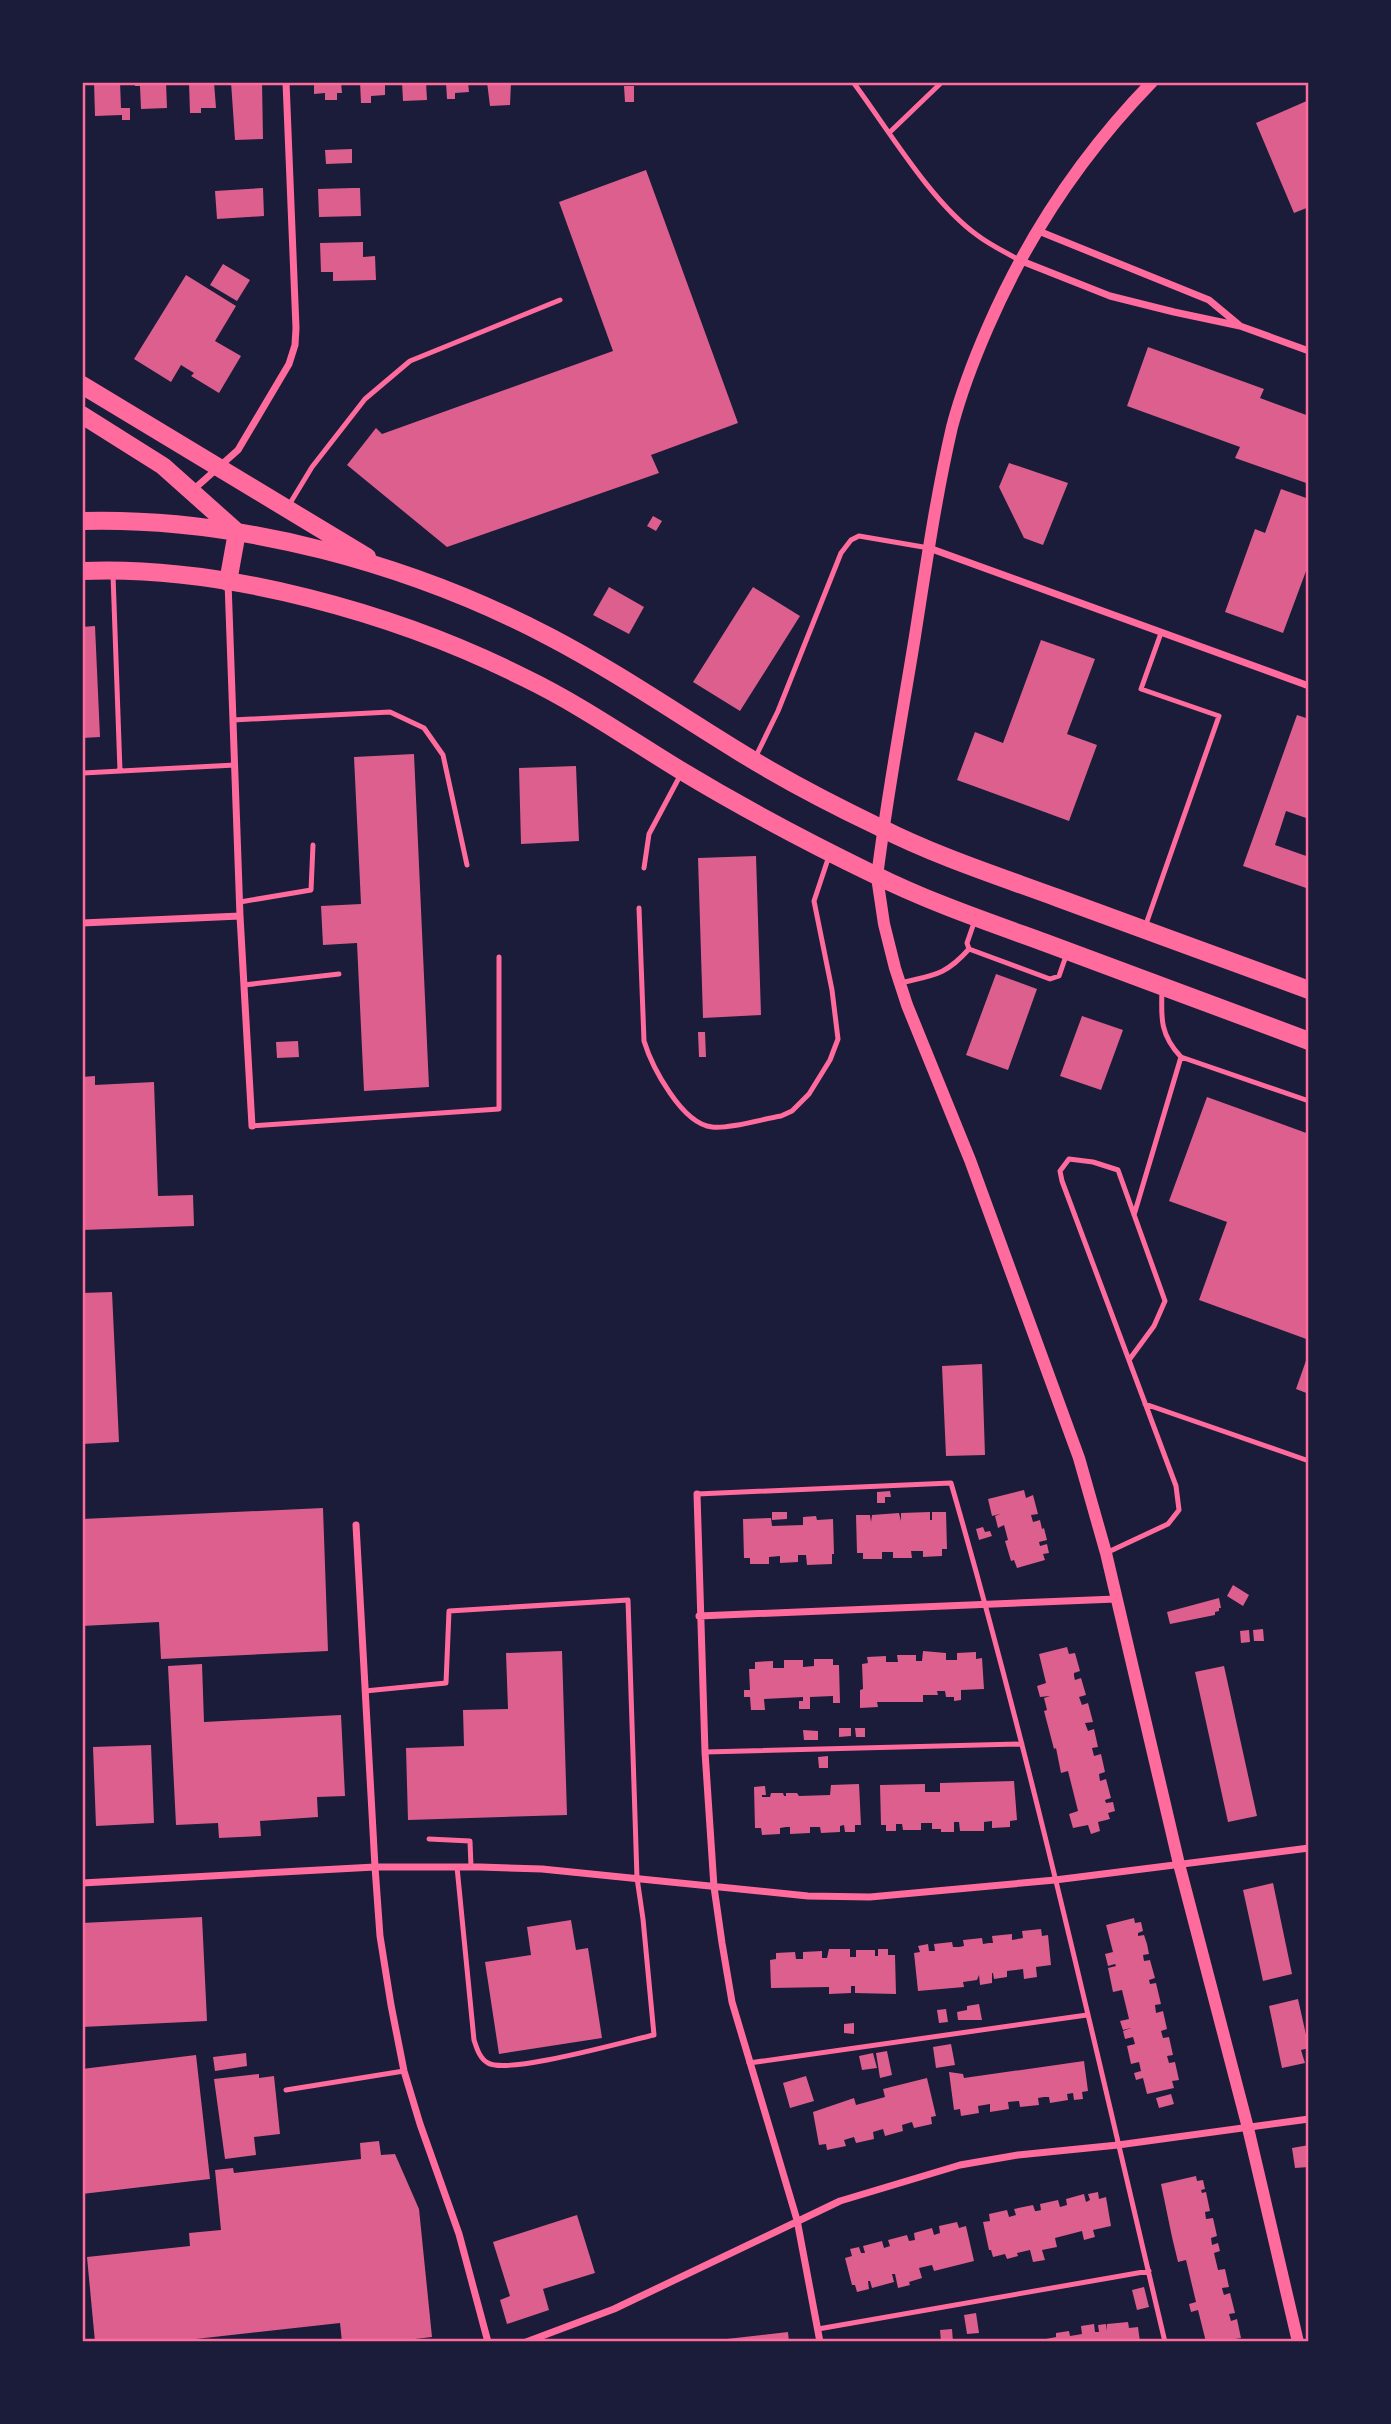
<svg xmlns="http://www.w3.org/2000/svg" width="1391" height="2424" font-family="'Sofia Sans Condensed',sans-serif">
<style>
.building{fill:#dd5f8e}
.lines{fill:none;stroke-linecap:round;stroke-linejoin:round}
.service{stroke:#ff6b9d;stroke-width:5}
.minor{stroke:#ff6b9d;stroke-width:7}
.tertiary{stroke:#ff6b9d;stroke-width:12}
.primary{stroke:#ff6b9d;stroke-width:18}
.neatline{fill:none;stroke:#ff6b9d;stroke-width:2.5}
</style>
<rect width="100%" height="100%" fill="#1b1b3a"/>
<path class="building" d="M94 82H120L121 108H130V120H122V115L95 116Z
M134 82H166L167 108 141 109 140 86H135Z
M189 82H214L216 108H201V113H190Z
M231 82H262L263 139 235 140Z
M314 82H341L342 93H337V100H325V93L314 94Z
M360 82H385V95L371 96V103H361Z
M402 82H426L427 100 403 101Z
M446 82H468L469 92 455 93V99H447Z
M487 82H511L510 105 490 106Z
M624 86H634V102H625Z
M1309 100V207L1294 213 1256 123Z
M352 149V163L326 164 325 150Z
M646 170 738 423 651 455 659 473 447 547 347 465 376 428 382 434 613 351 559 202Z
M263 188 264 216 217 219 215 191Z
M353 188H360L361 216 319 217 318 189Z
M363 242V257L375 256 376 280 333 281V272H321L320 243Z
M223 264 250 280 237 301 210 285Z
M186 275 236 306 215 341 241 356 219 393 191 376 194 373 181 365 171 382 134 359Z
M1148 347 1264 389 1260 398 1309 416V484L1235 458 1240 447 1127 406Z
M1009 463 1068 483 1043 545 1024 538 999 487Z
M1281 489 1309 499V563L1283 633 1225 612 1255 529 1265 533Z
M653 516 662 521 656 531 647 526Z
M609 587 644 607 629 634 593 615Z
M753 587 800 616 740 711 693 682Z
M95 626 100 737 82 738V627Z
M1041 640 1095 659 1067 734 1097 745 1069 821 957 780 975 732 1003 743Z
M1297 715 1309 719V819L1286 811 1275 845 1309 857V889L1243 866Z
M414 754 429 1087 364 1091 357 943 323 945 321 906 361 904 354 757Z
M576 766 579 841 521 844 519 768Z
M756 856 761 1015 703 1018 698 858Z
M996 974 1037 989 1008 1070 966 1055Z
M1082 1016 1123 1030 1101 1090 1060 1076Z
M698 1032H705L706 1057H699Z
M298 1041 299 1057 277 1058 276 1042Z
M95 1076V1085L154 1082 158 1196 193 1195 194 1226 82 1230V1077Z
M1207 1097 1309 1134V1340L1199 1300 1227 1222 1169 1201Z
M112 1292 119 1442 82 1444V1293Z
M1308 1355H1309V1394L1296 1389Z
M982 1364 985 1455 946 1456 942 1366Z
M1024 1490 1026 1498 1033 1495 1038 1514 1031 1515 1033 1522 1040 1520 1042 1529 1044 1528 1047 1540 1039 1542 1040 1546 1047 1544 1049 1553 1043 1554 1045 1560 1017 1568 1014 1560 1011 1561 1005 1541 1008 1540 1004 1525 998 1528 995 1516 1000 1514 992 1516 988 1499Z
M890 1491 891 1497H885V1503H877V1492Z
M323 1508 328 1651 161 1659 159 1622 82 1626V1519Z
M772 1512H787V1519L772 1520Z
M930 1512V1520H932V1512H946L947 1549H942V1556L923 1557V1551H911L912 1558H893V1552H882V1559H863V1553H857L856 1515H870L871 1522 872 1515 899 1513 901 1521V1513Z
M816 1516 817 1520 833 1519 834 1554H832V1564L807 1565 806 1555H798V1562L780 1563V1556L769 1557V1564H750V1558H744L743 1519 771 1518 772 1526 803 1525V1517Z
M983 1527 985 1532 990 1531 992 1536 979 1540 976 1529Z
M1233 1585 1249 1595 1243 1606 1227 1596Z
M1219 1598 1221 1608H1219V1611L1215 1612V1615L1170 1624 1167 1612Z
M1263 1629 1264 1641H1254L1253 1630Z
M1249 1630 1250 1642 1241 1643 1240 1631Z
M1067 1647 1069 1654 1075 1653 1080 1671 1074 1673V1676L1075 1680 1081 1678 1086 1695 1079 1697 1082 1705 1088 1703 1093 1722 1085 1723 1088 1731 1094 1729 1098 1747 1092 1748 1094 1756 1101 1754 1105 1772 1099 1774 1100 1781 1106 1779 1111 1798 1105 1800 1106 1803 1113 1802 1115 1811 1108 1813 1110 1819 1098 1822 1100 1831 1091 1834 1088 1825 1073 1828 1069 1814 1078 1811 1068 1771 1061 1773 1056 1748 1054 1749 1044 1711 1047 1710 1044 1698 1050 1696 1040 1697 1037 1686 1046 1683 1039 1654Z
M562 1651 567 1815 408 1820 406 1748 464 1746 463 1710 508 1709 506 1653Z
M923 1651 946 1653V1660H957V1653L976 1652V1659L982 1658 984 1689 961 1690V1700L954 1701V1697H946L945 1691H937L938 1695H923V1702H877L878 1707 860 1708V1690L863 1689 862 1664 868 1663 867 1657 886 1656V1662H898L897 1655H916V1661H922Z
M814 1659H833V1665H839L840 1703H833V1696L810 1697V1709H799V1701H803V1697L764 1699 765 1710H751L750 1697H744V1690H750L749 1669H755V1662L773 1661V1668H784V1660H803V1667L814 1666Z
M202 1664 204 1722 341 1715 345 1796 317 1797 318 1817 260 1821 261 1836 219 1838 218 1823 176 1825 168 1666Z
M1224 1666 1257 1816 1228 1822 1195 1672Z
M839 1728H851V1736L839 1737Z
M855 1728H865V1737H856Z
M803 1730 818 1731V1740H804Z
M151 1745 154 1823 96 1826 93 1747Z
M828 1756V1768H819L818 1757Z
M1014 1781 1017 1820 1010 1821V1827L992 1828V1821L984 1822V1831H960L959 1822H954V1832H941V1829H932V1823H921V1830H903L902 1824H896V1831H886V1825H881L880 1785 925 1784V1792H940V1783Z
M859 1784 861 1825H855V1832H845L844 1825 840 1826V1832L821 1833 820 1827H810V1833L790 1834V1827H786L780 1828V1834L762 1835 761 1828H755L754 1787 765 1786 766 1795H762V1797H770L771 1793H783L784 1796H786V1793H797L799 1796 830 1795 831 1785Z
M1273 1883 1292 1974 1263 1981 1243 1890Z
M202 1917 207 2021 82 2027V1923Z
M1134 1918 1135 1923 1141 1922 1143 1931 1138 1933V1936L1144 1935 1147 1944 1149 1954 1143 1955 1144 1961 1150 1960 1155 1978 1149 1980 1150 1984 1156 1983 1161 2004 1155 2005 1156 2013 1163 2011 1167 2029 1161 2031 1163 2038 1169 2037 1173 2055 1167 2056 1169 2063 1175 2062 1179 2080 1172 2081 1174 2088 1147 2094 1143 2078 1136 2080 1134 2073 1141 2071 1139 2062 1131 2064 1127 2046 1135 2044 1133 2037 1125 2039 1123 2031 1131 2028 1123 2030 1120 2021 1129 2019 1122 1990 1113 1992 1108 1968 1116 1966 1115 1964 1108 1966 1105 1954 1113 1952 1106 1925Z
M571 1920 576 1950 588 1948 602 2038 499 2054 485 1962 531 1955 527 1927Z
M1041 1929 1042 1936 1048 1935 1051 1965 1036 1967 1037 1977 1024 1979 1023 1969 1007 1971V1977L994 1979 993 1973H992V1983L980 1985 979 1975 977 1980 963 1982 964 1987 918 1991 914 1953 920 1952 918 1946 928 1944 929 1951H935L934 1944 952 1942 953 1947H959L964 1946 963 1940 982 1938 983 1944 989 1943H993L992 1936 1012 1934V1940L1023 1938 1022 1931Z
M829 1949H850V1957H856V1950H875V1956H878V1949H888V1955H895L896 1994 855 1993V1986H851V1993L829 1994V1987L771 1988 770 1960 776 1959V1953L795 1952 796 1959H803V1952L822 1951V1958H827Z
M1298 1999 1309 2048 1301 2050 1305 2063 1282 2068 1269 2006Z
M979 2004 982 2020H958L957 2012 967 2010V2006Z
M946 2009 948 2022 939 2023 937 2010Z
M854 2023V2034L844 2033V2024Z
M951 2044 955 2065 936 2068 933 2047Z
M887 2051 892 2075 880 2078 876 2053Z
M246 2053 247 2066 215 2071 213 2057Z
M873 2053 877 2068 862 2070 859 2056Z
M196 2055 210 2179 82 2194V2069Z
M1084 2061 1088 2091 1082 2092 1083 2099 1074 2100 1073 2093 1067 2094 1068 2100 1050 2103 1049 2097H1044L1038 2098 1039 2105 1020 2107 1019 2101 1008 2102 1009 2109 990 2112V2104L978 2106 979 2113 961 2116 960 2109 954 2110 949 2072 963 2074 964 2078Z
M259 2074V2078L274 2076 280 2134 254 2137 256 2155 225 2159 214 2079Z
M806 2076 814 2101 790 2108 783 2083Z
M927 2078 936 2116 931 2117 932 2124 914 2128 912 2122 902 2125 903 2131 885 2136 883 2129 873 2132 874 2139 856 2143 854 2137 844 2140 846 2146 827 2150 826 2144 819 2145 813 2112 854 2098 856 2105 885 2097 883 2089Z
M1171 2094 1174 2104 1159 2108 1156 2098Z
M379 2141 381 2155 395 2154 419 2209 432 2337 389 2342H342L340 2323 169 2342H95L87 2257 190 2246 189 2233 221 2230 215 2170 233 2168 234 2173 361 2159 360 2143Z
M1309 2145V2167L1295 2168 1292 2148Z
M1196 2176 1197 2181 1203 2180 1205 2189 1201 2190 1202 2193 1206 2192 1210 2211 1205 2212 1206 2219 1213 2218 1217 2236 1211 2238 1212 2245 1218 2243 1220 2251 1214 2253 1218 2270 1225 2269 1229 2287 1222 2288 1223 2292 1224 2295 1230 2293 1235 2313 1229 2314 1231 2321 1237 2319 1241 2338 1235 2339 1236 2342H1206L1198 2310 1191 2312 1189 2304 1196 2302 1186 2260 1178 2262 1172 2237 1161 2184Z
M1098 2192 1099 2199 1106 2197 1111 2226 1093 2230 1095 2237 1084 2240 1082 2231 1055 2238 1057 2247 1042 2250 1045 2260 1033 2262 1030 2250 1017 2253 1018 2256 1007 2259 1005 2254 993 2257 991 2250H989L983 2222 990 2221 989 2214 1007 2210 1009 2217 1016 2215 1014 2209 1033 2205 1035 2211H1037L1041 2210 1040 2204 1058 2200 1060 2207 1067 2205 1066 2199 1084 2194 1086 2202 1090 2200 1088 2194Z
M577 2215 595 2273 543 2289 549 2310 507 2324 500 2300 510 2296 493 2242Z
M957 2222 959 2228 966 2226 974 2261 934 2271 932 2265 919 2268 922 2278 909 2282 910 2285 898 2288 895 2274H892L894 2282 872 2288 870 2281H868L869 2289 857 2292 855 2285H852L845 2258 852 2256 850 2249 859 2247 861 2253H865L863 2246 882 2241 884 2248 890 2246 888 2240 907 2235 909 2241 915 2240 914 2233 932 2228 934 2235 940 2233 939 2226Z
M1144 2287 1149 2307 1137 2310 1132 2290Z
M976 2313 979 2333 967 2334 964 2315Z
M1128 2322 1129 2328 1138 2327 1140 2342H1031L1056 2337V2333L1069 2331 1070 2336 1082 2334 1081 2326 1094 2324 1095 2332H1099L1098 2325 1106 2324 1107 2331V2324Z
M952 2329 953 2342H941L940 2330Z
M788 2332 789 2342H718V2340Z"/>
<g class="lines">
<path class="service" d="M853 82C888 129 931 202 977 235 990 245 1005 252 1019 260
M890 132 942 82
M289 505 312 467 365 399 410 361 560 300
M113 575 120 771
M233 720 390 712 424 728 443 755 467 865
M755 758 778 711 841 553 851 540 859 536 929 548
M83 773 235 765
M644 868 649 834 681 774
M240 902 311 890 313 845
M639 908 644 1041C652 1067 682 1124 712 1127 731 1129 762 1119 781 1116L792 1111 809 1094 830 1060 838 1039 832 990 814 901 829 856
M975 920 967 943 969 949 1050 979 1059 976 1067 953
M1145 927 1219 716 1141 689 1161 633
M900 983C933 975 945 976 969 949
M244 985 339 974
M1162 990C1161 1018 1160 1035 1181 1057L1309 1101
M252 1126 499 1109V957
M1134 1215 1181 1057
M1145 1404 1309 1461
M697 1494 951 1483C1033 1766 1097 2055 1165 2342
M1106 1553 1168 1524 1179 1510 1176 1486 1062 1181 1060 1171 1069 1159 1093 1162 1118 1170 1165 1301 1154 1326 1129 1360
M365 1691 446 1683 449 1611 628 1600 637 1878 643 1919 654 2035C626 2041 508 2075 488 2063 480 2059 477 2049 474 2040L457 1867
M705 1752 1022 1744
M429 1839 470 1841 471 1867
M749 2063 1087 2015
M286 2090 404 2071
M818 2329 1149 2271"/>
<path class="minor" d="M1036 230 1209 300 1239 325
M1019 260 1110 296 1174 312 1240 326 1309 351
M193 490 238 450 289 364 295 345 296 328 286 82
M929 548 1309 686
M228 582 240 916 252 1126
M82 923 240 916
M697 1494 705 1752 714 1887 722 1943 732 2002 797 2220 820 2342
M356 1525 375 1867 380 1936 391 2005 404 2071 420 2124 459 2234 488 2342
M699 1616 1116 1599
M82 1883 375 1867H480L542 1869 808 1896 870 1897 1055 1880 1309 1848
M526 2342 614 2309 840 2201 960 2165 1018 2155 1118 2145 1309 2119"/>
<path class="tertiary" d="M1152 82C1082 154 1028 235 988 327 974 359 961 393 952 427 936 496 926 566 915 636 902 716 887 796 877 877L884 924 895 968 907 1005 970 1160 1079 1458 1106 1553 1179 1864 1248 2128 1298 2342"/>
<path class="primary" d="M82 385 367 557
M82 415 163 466 237 532
M82 521C240 517 411 564 550 637 615 671 676 713 738 751 783 779 831 804 879 827 936 856 998 876 1058 898 1142 929 1225 959 1309 990
M82 571C225 565 398 614 525 678 579 704 629 739 680 770 743 808 807 842 873 874 929 902 988 922 1046 943 1134 976 1221 1008 1309 1041
M228 582 237 532"/>
</g>
<rect width="1391" height="2424" fill="none" stroke="#1b1b3a" stroke-width="168"/>
<rect x="84" y="84" width="1223" height="2256" class="neatline"/>
</svg>
